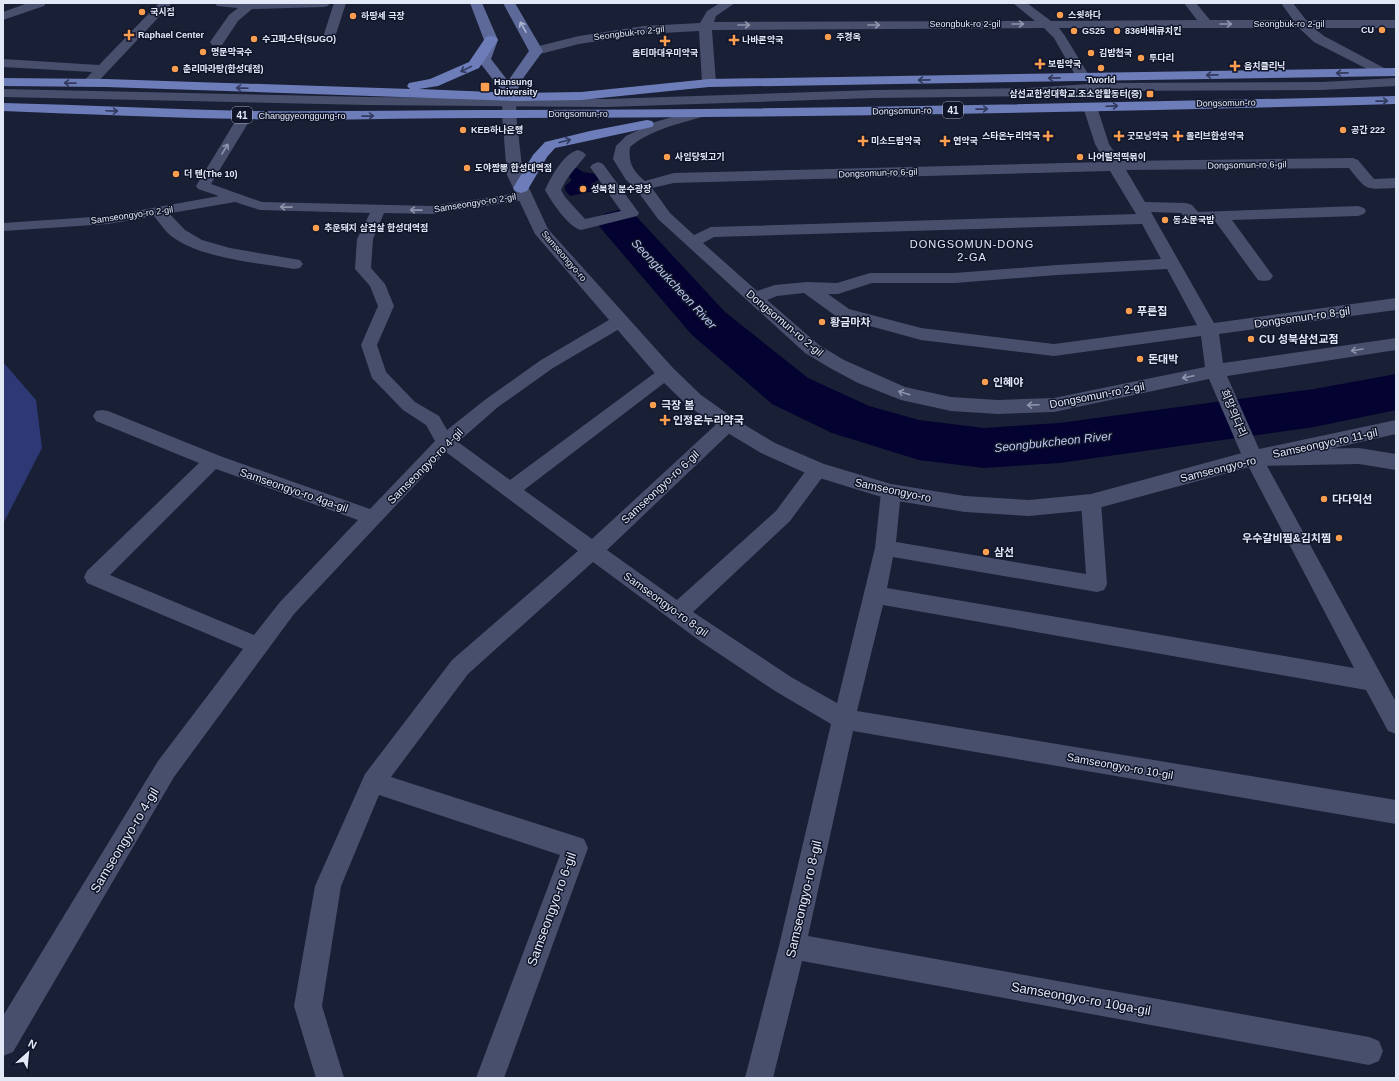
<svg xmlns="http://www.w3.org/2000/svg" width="1399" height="1081" font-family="Arial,'Noto Sans KR',sans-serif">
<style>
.green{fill:#2d3875}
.water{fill:#040230}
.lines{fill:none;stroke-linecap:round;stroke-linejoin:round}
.river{fill:#040230;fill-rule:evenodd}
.service{fill:#474f6d;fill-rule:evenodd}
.pedestrian{fill:#474f6d;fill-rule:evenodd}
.minor{fill:#474f6d;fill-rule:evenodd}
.tertiary{fill:#474f6d;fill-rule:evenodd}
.secondary{fill:#5d6998;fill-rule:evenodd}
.primary{fill:#6d7dba;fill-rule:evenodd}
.oneway{stroke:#8d94ab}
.oneway2{stroke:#adb5d1}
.oneway3{stroke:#31395c}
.poi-dot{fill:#fb9e50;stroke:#10152a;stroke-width:1.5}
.labels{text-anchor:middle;stroke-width:3;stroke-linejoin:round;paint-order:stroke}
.far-poi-label{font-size:9px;font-weight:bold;fill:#e3e8f7;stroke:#10152a;text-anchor:start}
.far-street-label{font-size:9px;fill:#e3e8f7;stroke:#10152a}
.shield{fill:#10152a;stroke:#a4a9ba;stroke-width:1}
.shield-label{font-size:10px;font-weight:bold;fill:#e3e8f7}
.far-quarter-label{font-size:11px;letter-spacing:1px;fill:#e3e8f7;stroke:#10152a}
.poi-label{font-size:11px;font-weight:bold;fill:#e3e8f7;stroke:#10152a;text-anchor:start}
.street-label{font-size:11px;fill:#e3e8f7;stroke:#10152a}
.water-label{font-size:12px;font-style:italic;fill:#bdc9f0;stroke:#10152a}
.near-street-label{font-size:13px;fill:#e3e8f7;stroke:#10152a}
</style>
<rect width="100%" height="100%" fill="#191f34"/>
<path class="green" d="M3 362 36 400 42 448 3 524Z"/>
<path class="water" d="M573 168H577L583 172 597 174 600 178 597 181 590 184 599 190 570 196 565 190V186L572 180 568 176Z"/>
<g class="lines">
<path class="river" d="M619 210 634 214 725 312 808 378 869 406 919 420 984 428 1059 423 1314 389 1396 374V410L1314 427 1059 463 984 468 919 460 832 433 772 404 691 334 604 232 597 223 604 214Z"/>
<path class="service" d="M334 3H346L336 34 334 36H326L324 34Z
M1396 78V86L1322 90 1104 91 1028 96 874 98 606 107 367 105 3 97V89L367 97 606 99 874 90 1028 88 1104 83 1322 82Z
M246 111 251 112 253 115 211 184 262 202 432 206 524 192 529 193 531 196 529 199 524 200 432 214 384 213 373 239 371 268 385 284 394 306 377 345 386 372 415 402 439 416 447 430 486 399 541 360 614 317 620 316 626 317 628 321 626 325 553 368 498 407 458 442 510 480 660 369 666 367 672 369 675 373 672 377 524 490 592 539 722 419 728 418 734 419 737 424 734 429 607 550 677 600 776 511 810 465 817 463 824 465 826 470 824 475 790 521 693 612 791 677 837 703 875 548 881 492 884 487 891 485 898 487 901 492 896 542 1086 574 1081 502 1084 497 1091 495 1098 497 1101 502 1107 584 1104 590 1097 592 893 557 887 588 1354 668 1244 458 1246 453 1253 451 1260 453 1396 702V734L1388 731 1366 690 883 605 857 711 1396 800V824L853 731 808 936 1369 1037 1379 1041 1383 1051 1379 1061 1369 1065 802 961 773 1078H745L779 946 831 724 775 691 700 641 593 562 468 674 391 777 575 836 584 839 588 848 504 1078H476L560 855 379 795 341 886 322 1006 344 1078H316L294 1006 315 886 365 774 452 660 578 551 446 452 294 614 174 777 13 1052 3 1056V1016L158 761 243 649 87 583 84 577 87 571 199 463 96 421 93 416 96 411 102 410 108 411 220 456 370 509 435 441 426 425 403 410 372 378 361 345 378 306 370 286 355 269 357 239 370 213 260 210 235 202 108 224 3 231V223L108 216 219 196 198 189 196 186 239 115 241 112ZM216 469 358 520 280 602 254 635 110 575Z"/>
<path class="pedestrian" d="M578 150 583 152 586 155C577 167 567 176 561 190L565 197 585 219 621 211 590 167 593 164 598 162 603 164 639 213 637 216 581 230C568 227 551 201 545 190 551 177 563 154 578 150Z"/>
<path class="minor" d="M28 3H46L44 6 3 20V12Z
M159 3H172L94 86 89 87 84 86 82 83 92 72 3 67V59L99 65Z
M215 3H330L328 6 324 7 252 9 238 21 222 45H212L210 42 229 15 238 8 217 6Z
M720 3H735L716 16 714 22 1035 21 1013 3H1027L1051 21 1197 20 1184 3H1196L1210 20H1293L1281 3H1293L1306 20H1396V28H1314L1324 36 1386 69 1388 72 1386 75 1381 76 1314 42 1299 28H1059L1065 36 1090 77 1088 80 1083 81 1078 80 1054 38 1044 28 712 30 716 83 714 86 709 87 704 86 702 83 699 31 644 34 579 44 536 55 531 54 529 51 531 48 579 36 644 26 700 23 707 11Z
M1090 103 1095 104 1097 107 1109 144 1120 161 1353 158 1358 160 1374 179 1396 178V188C1365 189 1368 192 1349 168L1126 170 1145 202 1186 203 1192 205 1198 212 1358 206 1364 208 1366 211 1364 214 1358 216 1232 220 1273 276 1270 280 1264 281 1258 280 1215 221 1194 222 1188 220 1181 213 1151 212 1214 323 1396 298V310L1219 334 1223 363 1396 338V350L1227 376 1259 449 1396 420V434L1253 466 1246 463 1243 458 1209 379 1054 412 998 414 951 411 901 400 858 383 830 368 805 353 658 219 636 189 626 180 613 159 616 146 626 136 655 122 697 110 702 111 704 114 702 117C678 124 650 130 630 147 628 163 633 171 645 181L674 173 1105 162 1095 144 1083 107 1085 104ZM1110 171 1136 214 711 227 694 235 670 213 652 188 674 183ZM1142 224 1161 259 1057 265 955 273H870L837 283 807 282 775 285 757 291 703 243 714 237ZM1167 269 1197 325 1054 344 921 328 849 309 828 294H838L872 283H955L1057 275ZM804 293 837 317 921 340 1054 356 1201 336 1205 367 1054 398 998 400 951 397 905 387 844 360 819 345 767 300 777 296Z
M159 207 165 209 185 230 202 240 230 248 294 259 300 260 303 264 300 268 294 269C259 263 204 259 174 238 166 233 160 223 153 215L151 212 153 209Z"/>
<path class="tertiary" d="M510 88 515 89 517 92 516 114 523 175 548 229 673 368 701 395 735 419 775 443 824 464 891 484 965 496 1029 500 1091 494 1253 450 1359 448 1396 454V470L1359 464 1253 466 1091 510 1029 516 965 512 891 500 810 475 761 453 721 429 687 405 659 378 535 234 507 175 502 114 503 92 505 89Z"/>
<path class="secondary" d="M470 3H482L498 40 491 59 508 81 529 51 503 3H515L543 51 524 77 515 95 510 96 505 95 477 59 484 40Z"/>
<path class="primary" d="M491 36 496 37 498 40 479 68 438 86 419 89 517 93 581 92 709 79 1396 68V76L709 87 581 100 517 101 106 87 3 86V78L106 79 410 89 407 86 409 83 430 79 469 62 486 37Z
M1396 96V104C1093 112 789 118 486 118 407 118 327 121 248 119 166 118 85 114 3 111V103C85 105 166 109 248 111 327 112 407 110 486 110 789 110 1093 103 1396 96Z
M647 120 652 121 654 124 652 127 555 148 547 157 527 191 521 193 515 191 513 188 533 155 545 142 590 131Z"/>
</g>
<defs><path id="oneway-shaft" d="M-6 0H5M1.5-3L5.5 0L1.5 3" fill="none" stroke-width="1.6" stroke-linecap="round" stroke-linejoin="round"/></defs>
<g class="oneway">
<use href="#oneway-shaft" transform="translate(1018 24)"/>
<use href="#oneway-shaft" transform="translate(1226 24)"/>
<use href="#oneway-shaft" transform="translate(744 25)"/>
<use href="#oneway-shaft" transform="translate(874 25)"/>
<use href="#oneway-shaft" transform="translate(225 149) rotate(-59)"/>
<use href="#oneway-shaft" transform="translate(286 207) rotate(-179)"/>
<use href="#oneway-shaft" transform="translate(416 210) rotate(-179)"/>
<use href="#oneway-shaft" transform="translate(1357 350) rotate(171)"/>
<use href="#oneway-shaft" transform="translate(1188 377) rotate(168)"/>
<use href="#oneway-shaft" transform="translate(904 393) rotate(-163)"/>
<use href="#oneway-shaft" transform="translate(1033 405) rotate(178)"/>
</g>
<use class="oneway2" href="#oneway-shaft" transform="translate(523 27) rotate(-120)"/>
<g class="oneway3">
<use href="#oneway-shaft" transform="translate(466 69) rotate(154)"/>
<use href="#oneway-shaft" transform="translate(1342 73) rotate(179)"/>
<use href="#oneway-shaft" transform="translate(1212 75) rotate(179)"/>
<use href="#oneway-shaft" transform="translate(1054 78) rotate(179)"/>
<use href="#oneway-shaft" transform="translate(924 80) rotate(179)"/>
<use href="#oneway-shaft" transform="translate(70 83) rotate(-179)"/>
<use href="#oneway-shaft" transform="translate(242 88) rotate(-178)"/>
<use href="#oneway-shaft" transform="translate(1382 101) rotate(-1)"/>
<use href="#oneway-shaft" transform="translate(1112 106) rotate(-2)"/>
<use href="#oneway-shaft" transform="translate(982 109) rotate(-1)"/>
<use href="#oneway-shaft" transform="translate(112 111) rotate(2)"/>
<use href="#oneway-shaft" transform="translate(368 116) rotate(-1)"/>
<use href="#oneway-shaft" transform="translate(565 141) rotate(-14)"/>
</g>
<g class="poi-dot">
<circle cx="142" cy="12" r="4"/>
<circle cx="1060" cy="15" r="4"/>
<circle cx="353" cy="16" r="4"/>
<circle cx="1382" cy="30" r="4"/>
<circle cx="1074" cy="31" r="4"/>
<circle cx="1117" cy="31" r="4"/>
<path d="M127 29h4v4h4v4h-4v4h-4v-4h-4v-4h4z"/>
<circle cx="828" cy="37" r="4"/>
<circle cx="254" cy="39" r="4"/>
<path d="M732 34h4v4h4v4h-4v4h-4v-4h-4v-4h4z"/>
<path d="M663 35h4v4h4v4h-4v4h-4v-4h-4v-4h4z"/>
<circle cx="203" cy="52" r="4"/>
<circle cx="1091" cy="53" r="4"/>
<circle cx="1141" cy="58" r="4"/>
<path d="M1038 58h4v4h4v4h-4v4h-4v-4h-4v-4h4z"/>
<path d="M1233 60h4v4h4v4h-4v4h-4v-4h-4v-4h4z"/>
<circle cx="1101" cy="68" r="4"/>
<circle cx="175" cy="69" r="4"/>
<rect x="480" y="82" width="10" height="10" rx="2"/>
<rect x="1146" y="90" width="8" height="8" rx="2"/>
<circle cx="463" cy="130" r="4"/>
<circle cx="1343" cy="130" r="4"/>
<path d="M1046 130h4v4h4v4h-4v4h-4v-4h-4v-4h4z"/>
<path d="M1117 130h4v4h4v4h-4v4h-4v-4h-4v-4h4z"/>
<path d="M1176 130h4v4h4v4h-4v4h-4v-4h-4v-4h4z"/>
<path d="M861 135h4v4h4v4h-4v4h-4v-4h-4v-4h4z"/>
<path d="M943 135h4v4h4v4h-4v4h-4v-4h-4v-4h4z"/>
<circle cx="667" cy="157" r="4"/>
<circle cx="1080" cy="157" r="4"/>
<circle cx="467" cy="168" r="4"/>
<circle cx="176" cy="174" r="4"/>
<circle cx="583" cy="189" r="4"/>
<circle cx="1165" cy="220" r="4"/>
<circle cx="316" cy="228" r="4"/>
<circle cx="1129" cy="311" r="4"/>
<circle cx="822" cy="322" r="4"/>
<circle cx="1251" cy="339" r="4"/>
<circle cx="1140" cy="359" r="4"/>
<circle cx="985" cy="382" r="4"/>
<circle cx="653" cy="405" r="4"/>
<path d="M663 414h4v4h4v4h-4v4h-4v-4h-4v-4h4z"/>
<circle cx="1324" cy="499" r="4"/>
<circle cx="1339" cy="538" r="4"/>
<circle cx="986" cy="552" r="4"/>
</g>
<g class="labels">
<g class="far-poi-label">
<text x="150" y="15">국시집</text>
<text x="1068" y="18">스윗하다</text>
<text x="361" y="19">하땅세 극장</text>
<text x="1374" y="33" text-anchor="end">CU</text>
<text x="1082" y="34">GS25</text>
<text x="1125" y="34">836바베큐치킨</text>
<text x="138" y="38">Raphael Center</text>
<text x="836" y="40">주경옥</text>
<text x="262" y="42">수고파스타(SUGO)</text>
<text x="742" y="43">나바론약국</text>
<text x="211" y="55">명문막국수</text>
<text x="665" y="56" text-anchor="middle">옵티마대우미약국</text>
<text x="1099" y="56">김밥천국</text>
<text x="1149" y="61">투다리</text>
<text x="1048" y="67">보림약국</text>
<text x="1244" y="69">음치클리닉</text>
<text x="183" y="72">춘리마라탕(한성대점)</text>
<text x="1101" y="83" text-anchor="middle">Tworld</text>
<text x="494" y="85">Hansung<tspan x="494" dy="10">University</tspan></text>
<text x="1142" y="97" text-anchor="end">삼선교한성대학교.조소암활동터(중)</text>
<text x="471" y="133">KEB하나은행</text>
<text x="1351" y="133">공간 222</text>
<text x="1040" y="139" text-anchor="end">스타온누리약국</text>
<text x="1127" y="139">굿모닝약국</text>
<text x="1186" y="139">올리브한성약국</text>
<text x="871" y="144">미소드림약국</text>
<text x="953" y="144">연약국</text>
<text x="675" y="160">사임당뒷고기</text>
<text x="1088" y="160">나어릴적떡볶이</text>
<text x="475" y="171">도야짬뽕 한성대역점</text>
<text x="184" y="177">더 텐(The 10)</text>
<text x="591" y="192">성북천 분수광장</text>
<text x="1173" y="223">동소문국밥</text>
<text x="324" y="231">추운돼지 삼겹살 한성대역점</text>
</g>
<g class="far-street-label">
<text x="965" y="27">Seongbuk-ro 2-gil</text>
<text x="1289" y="27">Seongbuk-ro 2-gil</text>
<text transform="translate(629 33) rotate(-7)" y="3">Seongbuk-ro 2-gil</text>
<text transform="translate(1226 103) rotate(-1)" y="3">Dongsomun-ro</text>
<text transform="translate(902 111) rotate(-1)" y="3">Dongsomun-ro</text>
<text x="578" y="117">Dongsomun-ro</text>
<text x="302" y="119">Changgyeonggung-ro</text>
<text transform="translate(1247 165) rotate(-1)" y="3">Dongsomun-ro 6-gil</text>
<text transform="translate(878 173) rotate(-2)" y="3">Dongsomun-ro 6-gil</text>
<text transform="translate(475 203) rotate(-9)" y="3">Samseongyo-ro 2-gil</text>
<text transform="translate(132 215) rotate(-8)" y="3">Samseongyo-ro 2-gil</text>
<text transform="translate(564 256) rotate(49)" y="3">Samseongyo-ro</text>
</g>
<g class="shield">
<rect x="943" y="102" width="20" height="16" rx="3"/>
<rect x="232" y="107" width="20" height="16" rx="3"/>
</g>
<g class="shield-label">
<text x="953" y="114">41</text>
<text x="242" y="119">41</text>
</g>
<g class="far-quarter-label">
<text x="972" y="248">DONGSOMUN-DONG<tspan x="972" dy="13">2-GA</tspan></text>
</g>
<g class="poi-label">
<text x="1137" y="315">푸른집</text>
<text x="830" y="326">황금마차</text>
<text x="1259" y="343">CU 성북삼선교점</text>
<text x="1148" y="363">돈대박</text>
<text x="993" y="386">인혜야</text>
<text x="661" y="409">극장 봄</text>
<text x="673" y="424">인정온누리약국</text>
<text x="1332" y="503">다다익선</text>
<text x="1331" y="542" text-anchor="end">우수갈비찜&amp;김치찜</text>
<text x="994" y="556">삼선</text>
</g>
<g class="street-label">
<text transform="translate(1302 317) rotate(-8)" y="4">Dongsomun-ro 8-gil</text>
<text transform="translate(785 323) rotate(40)" y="4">Dongsomun-ro 2-gil</text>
<text transform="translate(1097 395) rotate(-11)" y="4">Dongsomun-ro 2-gil</text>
<text transform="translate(1234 413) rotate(67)" y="4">희망의다리</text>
<text transform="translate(1325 443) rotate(-12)" y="4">Samseongyo-ro 11-gil</text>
<text transform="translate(425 466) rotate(-45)" y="4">Samseongyo-ro 4-gil</text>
<text transform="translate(1218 469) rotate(-14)" y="4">Samseongyo-ro</text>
<text transform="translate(660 487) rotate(-43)" y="4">Samseongyo-ro 6-gil</text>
<text transform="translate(294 490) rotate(19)" y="4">Samseongyo-ro 4ga-gil</text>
<text transform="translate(893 490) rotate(12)" y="4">Samseongyo-ro</text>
<text transform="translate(666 604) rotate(36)" y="4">Samseongyo-ro 8-gil</text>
<text transform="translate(1120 766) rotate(10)" y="4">Samseongyo-ro 10-gil</text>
</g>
<g class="water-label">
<text transform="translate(674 284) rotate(47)" y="4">Seongbukcheon River</text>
<text transform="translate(1053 442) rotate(-6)" y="4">Seongbukcheon River</text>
</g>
<g class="near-street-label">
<text transform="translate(124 840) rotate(-59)" y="5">Samseongyo-ro 4-gil</text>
<text transform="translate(803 899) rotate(-77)" y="5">Samseongyo-ro 8-gil</text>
<text transform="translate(551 909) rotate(-70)" y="5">Samseongyo-ro 6-gil</text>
<text transform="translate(1081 998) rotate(10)" y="5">Samseongyo-ro 10ga-gil</text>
</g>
</g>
<rect width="1399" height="1081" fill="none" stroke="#e3e8f7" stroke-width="8"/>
<g transform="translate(28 1053) rotate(27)" stroke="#10152a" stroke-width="3" paint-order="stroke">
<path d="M0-3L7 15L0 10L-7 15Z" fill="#e3e8f7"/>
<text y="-6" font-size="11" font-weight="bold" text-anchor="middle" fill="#e3e8f7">N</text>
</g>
</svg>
